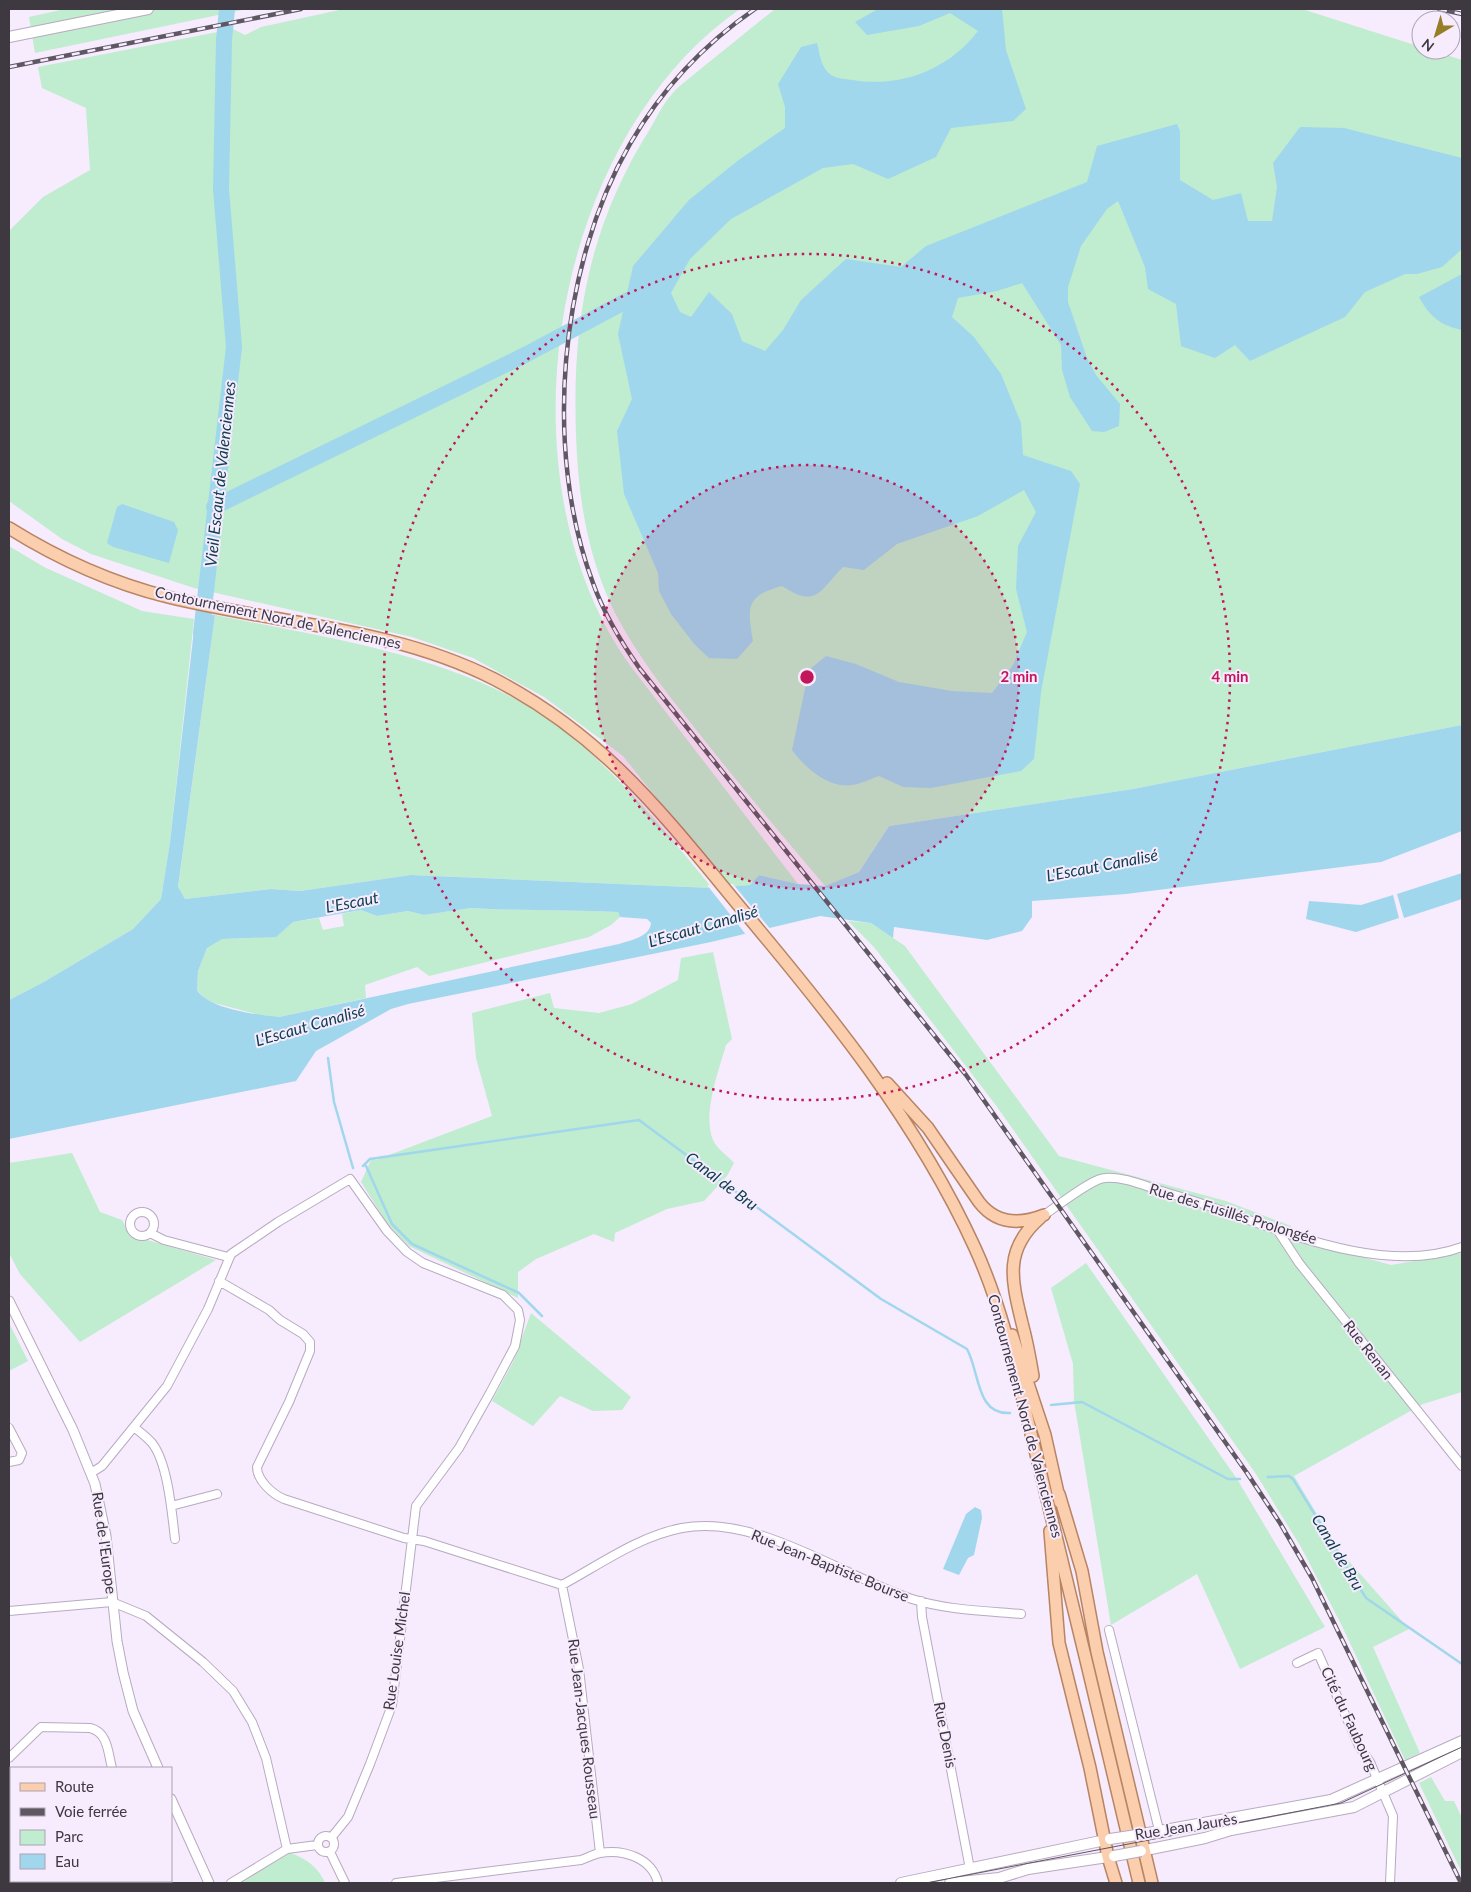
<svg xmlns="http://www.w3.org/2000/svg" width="1471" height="1892" font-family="Lato,sans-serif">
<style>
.green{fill:#c0eccf}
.water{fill:#a0d7ed;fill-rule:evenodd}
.pier{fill:#f7ebfe}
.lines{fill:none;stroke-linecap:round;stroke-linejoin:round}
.stream{stroke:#a0d7ed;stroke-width:2.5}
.river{stroke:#a0d7ed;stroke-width:16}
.minor-casing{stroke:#b8aac0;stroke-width:10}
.tertiary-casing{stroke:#b8aac0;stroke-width:11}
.secondary-casing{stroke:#b8aac0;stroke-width:12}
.primary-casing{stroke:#b78464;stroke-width:14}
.minor{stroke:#fff;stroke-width:8}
.tertiary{stroke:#fff;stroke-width:9}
.secondary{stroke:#fff;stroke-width:10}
.primary{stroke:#fbcead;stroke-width:11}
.tram{stroke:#5f5863;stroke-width:1}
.rail-casing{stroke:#5f5863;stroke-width:4.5}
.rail{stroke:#f7ebfe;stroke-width:2.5;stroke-dasharray:8;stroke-linecap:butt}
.secondary-bridge-casing{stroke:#b8aac0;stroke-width:12;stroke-linecap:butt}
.secondary-bridge{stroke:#fff;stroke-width:10}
.ring{fill:none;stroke:#c2185b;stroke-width:2.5;stroke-dasharray:2.5 5}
.labels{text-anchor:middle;stroke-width:4;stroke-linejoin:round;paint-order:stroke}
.street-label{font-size:15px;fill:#3e3841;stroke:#f7ebfe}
.water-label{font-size:16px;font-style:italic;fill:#104050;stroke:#f7ebfe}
.centre{fill:#c2185b;stroke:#f7ebfe;stroke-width:2.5}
.ring-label{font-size:15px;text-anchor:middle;font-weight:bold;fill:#c2185b;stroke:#f7ebfe;stroke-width:4;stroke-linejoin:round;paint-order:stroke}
</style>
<rect width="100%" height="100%" fill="#f7ebfe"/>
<path class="green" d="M65 9H247L35 53 29 17Z
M344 9H740C549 141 495 482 632 668L798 884 759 875 750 885 727 887 623 756 544 697 473 658 412 637 194 588 91 554 62 539 9 501V231L43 197 90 170 86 108 42 88 38 67 233 29 245 35 261 27Z
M775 9H1302L1421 47V50H1431L1462 60V725L1133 789 889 826 859 872 825 886C781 834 736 781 694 727 665 691 637 655 615 613 587 556 578 496 576 434 572 320 589 226 650 129 657 117 663 104 672 94 680 84 693 76 703 67 727 48 751 28 775 9Z
M9 546 44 567 142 611 194 619 170 842 161 899 133 929 42 983 9 1000Z
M215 615C331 639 469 656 564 731 621 776 666 832 712 888L411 875 300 891 271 889 185 899 178 888Z
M471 908C520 911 569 910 618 912L620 917 611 925 589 937 429 976 417 967 365 985 366 998 279 1017 260 1015 207 1001 197 990 198 971 207 948 221 939 254 938 286 928 293 922 319 918 323 930 344 926 342 914 361 910 377 916 408 911 424 915Z
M848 921 871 923 905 946 1059 1156 1226 1201 1291 1226 1298 1239 1391 1265 1462 1253V1392L1423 1404 1294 1476 1338 1549 1409 1629 1373 1647 1420 1753 1405 1760 1342 1626 1301 1547 1256 1474 995 1104 874 947Z
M713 952 732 1039 726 1045C719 1070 702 1114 713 1140 716 1148 728 1156 734 1163L727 1176 704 1201 667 1209 615 1233 614 1242 594 1234 536 1259 518 1272V1298L409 1246 388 1225 361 1182 372 1158 376 1160 492 1116 476 1058 472 1013 550 993 554 1008 599 1013 632 1004 678 980 681 958Z
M72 1153 100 1212 122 1220 130 1235 216 1260 80 1342 20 1274 9 1253V1163Z
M1086 1263 1237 1479 1325 1627 1240 1669 1197 1574 1111 1625 1074 1401 1073 1364 1051 1288Z
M531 1313 631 1397 622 1410 593 1411 560 1396 533 1426 492 1401 513 1362Z
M9 1323 28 1361 9 1371Z
M1431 1777 1445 1801H1454L1462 1818V1873L1419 1783Z
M290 1853C306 1858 319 1868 325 1883H240Z"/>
<path class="water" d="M878 9H1002L1006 50 1026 109 1013 121 951 128 936 157 888 179 853 164 823 168 731 219 690 259 671 293 680 312 691 317 709 292 732 314 742 341 765 351 783 330 801 300 846 259 901 267 926 246 1087 182 1097 146 1177 124 1180 131V180L1213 200 1241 193 1248 221H1272L1277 187 1273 163 1300 127 1344 128 1462 158V249L1442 267 1417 274H1405L1365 292 1345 317 1250 361 1235 345 1215 358 1181 346 1176 304 1148 289 1145 267 1118 201 1107 209 1081 246 1068 287V302L1087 358 1096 375 1120 404 1119 426 1104 432 1092 431 1070 397 1062 370 1061 345 1022 283 997 291 958 298 952 317 974 337 1001 374 1021 423 1023 455 1071 471 1080 484 1041 692 1034 759 1021 771 931 788 903 787 879 776C870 779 861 784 852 785 829 789 804 767 792 750L809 670 826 656 856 664 899 682 952 691 992 693 1013 665 1027 632 1016 589 1018 546 1036 512 1024 490 978 516 897 544 864 570 843 567C819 591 817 609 782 586 746 596 747 606 753 641L737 659 709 658 695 645 671 614 659 591 658 573 624 494 617 431 632 399 618 334 633 266 689 200 740 159 785 128V107L778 84 801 47 817 43C820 54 821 70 833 76 838 79 847 79 852 80 901 88 948 70 978 31L950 13 919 26 867 35 855 22Z
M1462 274V330C1440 325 1430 317 1419 297Z
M122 504 174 522 178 530 169 563 113 547 107 543 117 507Z
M196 612 215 615 178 887 185 899 271 889 300 891 411 875 712 888 750 885 759 875 798 884 825 886 859 872 889 826 1133 789 1462 725V831L1381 862 1126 894 1032 901V917L1022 931 987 940 894 927 893 938 871 923 820 916 711 942 408 1004 391 1009 316 1051 296 1081 9 1139V1000L42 983 133 929 161 899 170 842ZM471 908C520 911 569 910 618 912L620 917 647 919 651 923C650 937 631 940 619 944L279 1017C258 1015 208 1009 197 990L198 971 207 948 222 939 276 937 293 922 361 910 377 916 408 911 424 915Z
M1462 873V899L1404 918 1397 894Z
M1393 895 1399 918 1356 932 1306 919 1309 901 1361 905Z
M975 1507 981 1510 982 1518 974 1555 968 1558 959 1575 943 1569 966 1514Z"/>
<path class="pier" d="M733 884 771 930 747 936 707 885Z"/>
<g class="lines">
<path class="stream" d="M328 1058 334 1102 353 1168
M363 1166 370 1159 639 1120 881 1299 967 1349C980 1373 976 1415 1010 1413
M366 1166 392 1224 412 1244 519 1293 542 1316
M1051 1405 1082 1402 1228 1479H1240
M1268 1477 1289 1476 1293 1479 1366 1598 1462 1664"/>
<path class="river" d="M214 507 527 354 628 300
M201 634 234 347 221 189 224 40 227 9"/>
<defs>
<path id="minor" d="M130 1224a12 12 0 1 1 24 0a12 12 0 1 1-24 0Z
M1044 1215C1056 1207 1093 1178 1105 1178 1125 1176 1149 1188 1168 1193 1255 1217 1372 1280 1462 1247
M1278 1231 1299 1263 1462 1466
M150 1233 164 1240 228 1257
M219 1281 269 1310 280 1320 303 1334 310 1342V1351L289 1402 257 1467C257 1480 272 1494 284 1499L404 1538 424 1541 562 1585
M134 1427C140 1432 147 1437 152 1443 168 1463 172 1514 175 1539
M9 1428 22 1453 19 1460 9 1462
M91 1473 102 1466 167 1386 208 1309 231 1254 278 1222 350 1179 387 1231 407 1252 423 1263 503 1295 518 1310 520 1320 515 1346 490 1393 459 1448 416 1506 392 1705 370 1764 348 1817 331 1838
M171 1506 217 1494
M562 1585C599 1565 639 1536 682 1528 758 1514 842 1576 912 1599 946 1610 985 1611 1021 1614
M562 1585 579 1669 600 1853
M921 1601 922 1617 970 1869
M9 1611 112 1602 146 1616 203 1662 233 1691 252 1722 266 1758 287 1849
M1109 1630 1159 1830
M1297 1663 1318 1653 1359 1746 1370 1762 1393 1816 1390 1883
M9 1758 41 1727 90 1728C108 1732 108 1753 112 1768
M9 1804H11
M318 1844a8 8 0 1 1 16 0a8 8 0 1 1-16 0Z
M330 1852 345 1883
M137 1881 138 1883
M231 1883 287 1849 317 1845
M396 1883 581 1860C587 1858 594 1854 600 1853 624 1849 652 1858 658 1883"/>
<path id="tertiary" d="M9 1301 73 1430 95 1484 106 1536 117 1641 123 1672 133 1711 158 1768
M171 1799 209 1883"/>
<path id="secondary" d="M9 37 148 9
M1137 1835 1331 1800 1462 1741
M1141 1851 1205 1838 1231 1830 1354 1807 1462 1752
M901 1883 1110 1839
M950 1883 999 1878 1028 1869 1114 1856"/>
<path id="primary" d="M9 528C57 558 112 583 168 597 277 624 392 627 494 679 604 736 663 814 740 907 829 1013 917 1121 975 1248 1007 1318 1021 1396 1040 1470 1074 1607 1106 1746 1139 1883
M887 1083 928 1128 979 1202C996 1224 1019 1225 1044 1215
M1012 1335 1045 1435 1060 1502
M1033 1376C1030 1358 1027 1341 1022 1323 1012 1281 1003 1250 1040 1218
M1059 1494 1082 1571 1097 1652 1152 1883
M1050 1531 1059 1643 1090 1768 1108 1857 1116 1883"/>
</defs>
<use href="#minor" class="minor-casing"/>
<use href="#tertiary" class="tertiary-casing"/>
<use href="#secondary" class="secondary-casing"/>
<use href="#primary" class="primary-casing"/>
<use href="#minor" class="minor"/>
<use href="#tertiary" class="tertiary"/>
<use href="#secondary" class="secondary"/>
<use href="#primary" class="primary"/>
<path class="tram" d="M926 1883 1341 1803 1462 1747"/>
<defs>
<path id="rail" d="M755 9C704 44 661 90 630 144 559 267 543 450 593 583 604 614 621 642 640 669L966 1075 1247 1473 1280 1523 1312 1578 1461 1883
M1439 9 1462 14
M9 67 301 9"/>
</defs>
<use href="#rail" class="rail-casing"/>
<use href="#rail" class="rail"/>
<defs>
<path id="secondary-bridge" d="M1110 1839 1137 1835
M1114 1856 1141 1851"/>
</defs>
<use href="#secondary-bridge" class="secondary-bridge-casing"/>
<use href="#secondary-bridge" class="secondary-bridge"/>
</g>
<circle cx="807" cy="677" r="212" fill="#c2185b" fill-opacity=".12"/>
<g class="ring">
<circle cx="807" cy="677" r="212"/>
<circle cx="807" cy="677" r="423"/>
</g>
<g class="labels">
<g class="street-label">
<text transform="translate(278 618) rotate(12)" y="5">Contournement Nord de Valenciennes</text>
<text transform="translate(1233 1214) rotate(17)" y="5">Rue des Fusillés Prolongée</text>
<text transform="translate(1368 1350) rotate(52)" y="5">Rue Renan</text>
<text transform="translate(1025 1416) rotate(75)" y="5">Contournement Nord de Valenciennes</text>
<text transform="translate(104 1543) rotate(82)" y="5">Rue de l'Europe</text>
<text transform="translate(830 1566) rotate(22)" y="5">Rue Jean-Baptiste Bourse</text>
<text transform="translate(397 1651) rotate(-82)" y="5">Rue Louise Michel</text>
<text transform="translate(1349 1719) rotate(65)" y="5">Cité du Faubourg</text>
<text transform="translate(584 1729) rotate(83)" y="5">Rue Jean-Jacques Rousseau</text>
<text transform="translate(945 1735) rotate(79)" y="5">Rue Denis</text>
<text transform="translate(1186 1827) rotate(-9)" y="5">Rue Jean Jaurès</text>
</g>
<g class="water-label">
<text transform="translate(220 474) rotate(-84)" y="6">Vieil Escaut de Valenciennes</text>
<text transform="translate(1102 865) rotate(-11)" y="6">L'Escaut Canalisé</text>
<text transform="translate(352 902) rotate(-11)" y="6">L'Escaut</text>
<text transform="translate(703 926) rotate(-16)" y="6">L'Escaut Canalisé</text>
<text transform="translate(310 1025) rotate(-16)" y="6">L'Escaut Canalisé</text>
<text transform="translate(722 1181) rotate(37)" y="6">Canal de Bru</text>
<text transform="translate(1338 1552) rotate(59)" y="6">Canal de Bru</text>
</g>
</g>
<circle cx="807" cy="677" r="8" class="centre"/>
<g class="ring-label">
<text x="1019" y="682">2 min</text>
<text x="1230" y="682">4 min</text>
</g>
<rect width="1471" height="1892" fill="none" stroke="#3e3841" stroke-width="20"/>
<rect x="10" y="1767" width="162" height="115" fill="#f7ebfe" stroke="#ada3b2"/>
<rect x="20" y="1783" width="25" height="8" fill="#fbcead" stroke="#ada3b2"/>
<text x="55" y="1792" font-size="15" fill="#3e3841">Route</text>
<rect x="20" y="1808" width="25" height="8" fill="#5f5863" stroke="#ada3b2"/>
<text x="55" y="1817" font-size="15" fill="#3e3841">Voie ferrée</text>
<rect x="20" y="1830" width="25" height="15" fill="#c0eccf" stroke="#ada3b2"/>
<text x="55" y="1842" font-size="15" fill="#3e3841">Parc</text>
<rect x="20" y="1854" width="25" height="15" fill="#a0d7ed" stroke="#ada3b2"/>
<text x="55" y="1867" font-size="15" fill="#3e3841">Eau</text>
<g transform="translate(1436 35) rotate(218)"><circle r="24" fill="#f7ebfe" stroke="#ada3b2"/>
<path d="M0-4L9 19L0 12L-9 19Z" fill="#957e25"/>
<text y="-8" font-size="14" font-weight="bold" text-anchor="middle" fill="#3e3841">N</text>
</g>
</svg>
